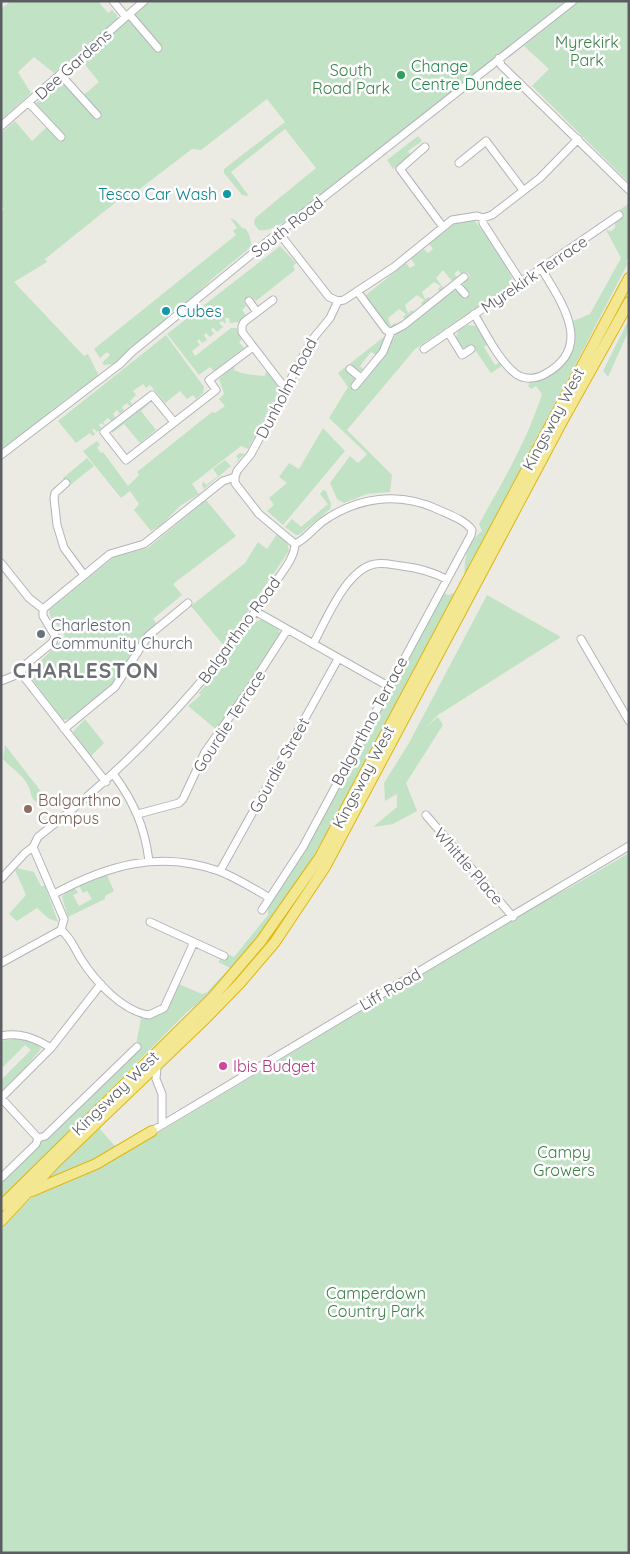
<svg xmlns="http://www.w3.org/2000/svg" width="630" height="1554" font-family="Quicksand,sans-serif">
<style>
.green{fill:#c1e2c5}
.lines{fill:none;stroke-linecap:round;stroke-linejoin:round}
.minor-casing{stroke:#b3b4b9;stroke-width:9}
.highway-casing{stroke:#ddb712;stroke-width:12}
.minor{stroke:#fff;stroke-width:7}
.highway{stroke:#f4e792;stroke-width:10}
.leisure-dot{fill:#2e9e5b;stroke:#fff;stroke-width:2}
.culture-dot{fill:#0f9aa8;stroke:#fff;stroke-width:2}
.worship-dot{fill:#6b7280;stroke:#fff;stroke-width:2}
.education-dot{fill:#8d6e63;stroke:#fff;stroke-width:2}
.hotel-dot{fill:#d1479c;stroke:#fff;stroke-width:2}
.labels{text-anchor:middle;stroke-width:5;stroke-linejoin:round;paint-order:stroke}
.park-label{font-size:16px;fill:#3b8147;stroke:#fff}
.street-label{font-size:16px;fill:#5b5d62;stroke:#fff}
.leisure-label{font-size:16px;fill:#27864d;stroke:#fff;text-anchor:start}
.culture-label{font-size:16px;fill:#0d838f;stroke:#fff;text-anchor:end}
.worship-label{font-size:16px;fill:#5b616d;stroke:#fff;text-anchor:start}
.education-label{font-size:16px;fill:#785e54;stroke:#fff;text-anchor:start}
.hotel-label{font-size:16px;fill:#b23c85;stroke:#fff;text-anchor:start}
.district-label{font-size:21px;font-weight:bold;letter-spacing:1px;fill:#6c6f74;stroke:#fff}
</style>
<rect width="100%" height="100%" fill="#ecebe3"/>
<path class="green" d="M11 1H98L108 13 112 10 117 15V19L54 73 34 57 18 72 31 93 1 120V9Z
M150 1H565L512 49 344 183 340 179C325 191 277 235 259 230L254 224 255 218 316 168 285 129 231 172 249 196 242 195 224 173V169L285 122 267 99 201 150 192 149 124 201 121 198 45 259 47 262 14 282 84 356 88 354 98 374 97 378 70 396 1 451V211L4 209 1 206V133L15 121 32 141 51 123 34 105 61 81 79 99 99 82 82 61Z
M579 1H629V183L532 86 549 69 524 46Z
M418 136 422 141 408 151 411 155 393 169 387 160Z
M628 204 629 257 626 262 628 263 465 578C463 560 467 543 482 531L479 524C503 481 527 441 542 394L536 386 531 389 528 386 530 382C560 373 579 355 573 321L590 314 621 258 606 230 611 231 615 228V222L620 217 617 212Z
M230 218 236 221 243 229 245 228 249 234 252 246 213 278 183 307 179 311 177 308C170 313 163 323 155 329 141 341 127 351 114 364L104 365 102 363 110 355 107 352 100 358 94 349 236 235 233 231 237 228Z
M474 220 496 248 513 280 511 284 415 349 347 430 392 475 390 492 367 494 344 503 337 499 330 483 350 456 358 463 367 454 329 418 348 387 338 373 385 336 383 348 376 355 371 352 360 366 364 370 351 373 355 380 353 384 383 358 396 334 452 290 458 291 463 287 464 281 470 276 467 272 462 275 458 270 454 274 457 277 452 281 443 270 436 278 444 289 440 293 438 289 441 286 434 282 422 292 425 299 429 297 431 300 423 306 421 303 424 300 417 295 405 305 408 313 412 310 414 313 405 320 403 317 406 314 399 309 388 318 391 326 395 323 396 325 393 327H389L366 298V295L406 263 410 268 415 265 411 259 424 249 428 253 433 249 429 244 457 222Z
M280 246 296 263 293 266 295 270 256 301 251 296 244 302 246 306 242 310 246 315 238 322 230 323 229 318H225L226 324 222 321 219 323 223 327 217 332 213 328 211 329 214 334 210 337 206 333 204 335 207 340 202 343 199 339 197 341 200 345 192 351 195 356 231 328H237L238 334 242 339 239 342 244 348 214 371 210 367 199 375 167 334Z
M629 319V330L608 377 603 371Z
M467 325 476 326 488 344 484 347 495 365 500 362 502 366 491 373 473 347 460 348 456 337 459 330Z
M166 335 204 387 203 393 196 399 193 395 187 399 180 391 165 403 150 385 146 388 143 384 133 391 136 395 130 401 132 404 130 406 127 403 122 407 124 411 120 414 117 410 113 414 116 418 111 421 108 418 103 422 106 426 101 423 99 425 102 429 97 432 94 429 92 430 95 434 93 436 90 433 76 443 58 421Z
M235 365 234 370C244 375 256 375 265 376L266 371 279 386V390L248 449 241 446 192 484 199 494 180 506 161 525 151 531 134 510 139 504 130 491 121 498 83 451 97 441 100 445 97 448 101 453 103 452 128 486 139 475 137 472 212 412 215 413 225 406 219 399 224 394 219 379Z
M148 402H151L141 411 156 430 140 443 124 424 112 433V431Z
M323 428 345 451 283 525 267 511 274 505 269 498 287 483 279 477 289 463 299 469Z
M240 453 245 454 204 489 202 485 203 481 206 485 218 476 213 469 225 460 231 466 239 460 236 456Z
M87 458 94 466 69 486 63 478Z
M323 490 326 491 331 504 330 509 299 535H296L285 527 292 519 301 527 328 504 320 494Z
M206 500 236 536 173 584 182 595 153 619 157 624 144 635 110 687 70 719 63 720 32 679 41 672 36 666 65 636 50 616 49 610 114 557 148 548Z
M277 534 287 542 289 551 224 646 191 606 245 563 258 542 267 549Z
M458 591C424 655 390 718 355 781 310 864 262 953 187 1012L1 1200V1182L136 1045 141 1018C166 1021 170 1003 179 984L202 994 206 993 230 968 218 962 225 953 234 957 268 915V907L305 848 441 593 449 595Z
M487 595 561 637 438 715 425 728 438 717 443 725 406 783 417 811 393 824 373 827 397 807V794L385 801 384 783 409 743Z
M263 619 278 628 281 636 247 690 217 730 188 706 201 695 199 693 255 622Z
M85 719 104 743 91 756 73 732Z
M5 745 50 803 44 806C27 799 34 794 26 782 20 772 10 768 3 759Z
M629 853V1553H1V1229L32 1197 96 1170 450 958 513 917 571 887Z
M17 868 34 872 41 886H45L58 922 48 918 37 908 17 921 9 914 26 895 15 870Z
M107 875 114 891 105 896V899L68 917 62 897 65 893 75 888 78 893 73 895 79 906 92 899 87 891 83 893 79 886Z
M15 1039C24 1040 36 1040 41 1049L19 1075 1 1092V1080L31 1050 25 1045 1 1069V1041Z
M99 1128 115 1146 88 1163 43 1181Z"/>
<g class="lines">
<defs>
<path id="minor" d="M113 1 126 17
M129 14 158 48
M499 58 501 65 629 190
M60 74 97 115
M29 103 61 137
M1 126 144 1
M425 147 400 169 443 227
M459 163 486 141 523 190
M483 218V223L521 282
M279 233 329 297 338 301
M456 284 465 294
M357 291 386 330 391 332 404 325 464 277
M273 300 244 322 242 326V332L281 383 287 386
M249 301 257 312
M338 301 344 300 394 267 452 220 477 216 483 218 492 215 540 178 578 139
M474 314C486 333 498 360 516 374 525 380 536 379 545 374 595 347 561 302 541 268
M448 332 462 355 471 349
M424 349 619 215
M350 369 361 378
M355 386 383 352 391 332
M174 422 152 395 104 432 126 460 216 390 209 380 253 347
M1 455 120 364 132 352 263 245 573 1
M235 477 237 471 251 454 311 341 330 318 338 301
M235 477V483L259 514 295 544
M66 483 55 493 54 498 57 525 64 548 84 575
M1 563 29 598 43 609
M43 609 110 554 144 544 223 481 235 477
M255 611 388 686
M581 639 629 721
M313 644C326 621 346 569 375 564 383 562 393 565 402 566 418 568 431 571 446 579
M21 673 106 782
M1 681 21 673 24 666 53 642 55 636 43 616V609
M64 729 115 687 148 636 188 603
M114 775C134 802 145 828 149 861
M138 814 179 803 183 799 205 752 248 691 287 630
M426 815 513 917
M33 847 38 837C128 767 206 686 270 590 278 577 295 559 295 544
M33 847 64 919 61 930
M220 871 338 659
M1 879 25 853 33 847
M54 894C108 865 159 850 219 871 237 878 254 889 270 898
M262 910 303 847 471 535 472 530C465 520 450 515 439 510 399 491 357 497 322 522 313 529 305 540 295 544
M150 922 224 956
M61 930C72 939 74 948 81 959 95 981 122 1011 149 1015L164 1008 194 942
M1 963 61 930
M1 1036C20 1032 35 1038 51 1048
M157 1067 156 1079 162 1094V1125
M152 1131 629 846
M38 1138 1 1098 51 1048 101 984
M1 1178 36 1144 38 1138 45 1136 137 1047"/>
<path id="highway" d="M32 1191 96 1164 152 1131
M1 1206 213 997 261 941 320 857 629 278
M1 1221 55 1163 204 1020 240 983 275 942 325 867 564 418 629 302"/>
</defs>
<use href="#minor" class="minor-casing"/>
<use href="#highway" class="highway-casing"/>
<use href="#minor" class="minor"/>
<use href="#highway" class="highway"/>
</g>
<circle class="leisure-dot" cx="401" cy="75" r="5"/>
<g class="culture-dot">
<circle cx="227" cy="194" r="5"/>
<circle cx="166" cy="311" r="5"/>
</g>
<circle class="worship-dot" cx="41" cy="634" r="5"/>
<circle class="education-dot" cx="28" cy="809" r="5"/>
<circle class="hotel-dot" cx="223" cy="1066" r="5"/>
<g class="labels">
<g class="park-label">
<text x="587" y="48">Myrekirk<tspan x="587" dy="18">Park</tspan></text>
<text x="351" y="76">South<tspan x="351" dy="18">Road Park</tspan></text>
<text x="564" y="1158">Campy<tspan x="564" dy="18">Growers</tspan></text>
<text x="376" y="1299">Camperdown<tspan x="376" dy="18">Country Park</tspan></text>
</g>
<g class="street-label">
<text transform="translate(73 64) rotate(-42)" y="6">Dee Gardens</text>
<text transform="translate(287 227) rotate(-38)" y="6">South Road</text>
<text transform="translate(534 274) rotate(-34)" y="6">Myrekirk Terrace</text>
<text transform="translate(286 388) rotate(-62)" y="6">Dunholm Road</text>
<text transform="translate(553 419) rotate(-62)" y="6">Kingsway West</text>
<text transform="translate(239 630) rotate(-54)" y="6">Balgarthno Road</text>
<text transform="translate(229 721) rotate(-57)" y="6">Gourdie Terrace</text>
<text transform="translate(369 721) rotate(-62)" y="6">Balgarthno Terrace</text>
<text transform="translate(279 765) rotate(-61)" y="6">Gourdie Street</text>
<text transform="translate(363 777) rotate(-62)" y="6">Kingsway West</text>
<text transform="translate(469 866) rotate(49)" y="6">Whittle Place</text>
<text transform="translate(390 989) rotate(-30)" y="6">Liff Road</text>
<text transform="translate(115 1093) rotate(-44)" y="6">Kingsway West</text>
</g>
<g class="leisure-label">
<text x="411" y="72">Change<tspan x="411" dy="18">Centre Dundee</tspan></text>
</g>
<g class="culture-label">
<text x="217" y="200">Tesco Car Wash</text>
<text x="176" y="317" text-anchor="start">Cubes</text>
</g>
<g class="worship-label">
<text x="51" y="631">Charleston<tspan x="51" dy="18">Community Church</tspan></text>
</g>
<g class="education-label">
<text x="38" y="806">Balgarthno<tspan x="38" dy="18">Campus</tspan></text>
</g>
<g class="hotel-label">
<text x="233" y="1072">Ibis Budget</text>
</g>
<g class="district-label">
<text x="86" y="678">CHARLESTON</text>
</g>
</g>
<rect width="630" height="1554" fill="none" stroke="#5b5d62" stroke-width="5"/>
</svg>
